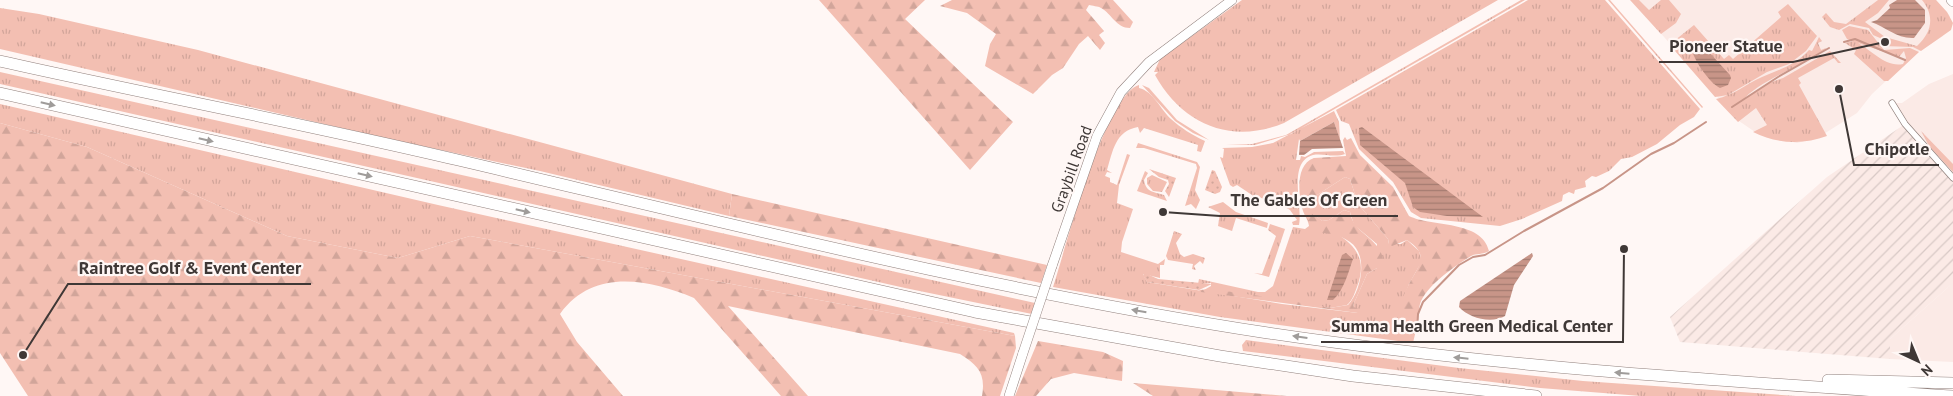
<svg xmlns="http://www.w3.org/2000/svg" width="1953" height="396" font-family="'PT Sans',sans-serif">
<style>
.built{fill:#fbeae6}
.industrial{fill:url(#industrial-furrows)}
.grass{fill:url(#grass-tufts);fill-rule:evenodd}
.forest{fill:url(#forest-firs)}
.garden{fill:url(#garden-dots)}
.water{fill:url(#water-rules)}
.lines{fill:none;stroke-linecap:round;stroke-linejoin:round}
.stream{stroke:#c89588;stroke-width:2}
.street-casing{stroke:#91817d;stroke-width:7}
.secondary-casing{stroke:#91817d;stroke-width:10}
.primary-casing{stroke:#91817d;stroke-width:10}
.highway-casing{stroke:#91817d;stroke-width:12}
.street{stroke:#fff;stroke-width:5.5}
.secondary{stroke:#fff;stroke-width:9}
.primary{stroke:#fff;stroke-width:9}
.highway{stroke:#fff;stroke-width:11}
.secondary-bridge-casing{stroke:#91817d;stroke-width:10;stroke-linecap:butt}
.secondary-bridge{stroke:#fff;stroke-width:9}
.oneway{fill:#9f9c9a}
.labels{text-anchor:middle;stroke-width:4.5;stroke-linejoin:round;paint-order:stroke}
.street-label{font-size:16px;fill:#3f3836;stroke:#fff7f5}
.leader{fill:none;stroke:#3f3836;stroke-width:2}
.callout-dot{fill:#3f3836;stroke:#fff7f5;stroke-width:2}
.callout-label{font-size:18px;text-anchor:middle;font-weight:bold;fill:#3f3836;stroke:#fff7f5;stroke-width:4.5;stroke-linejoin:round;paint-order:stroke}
</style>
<defs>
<pattern id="industrial-furrows" width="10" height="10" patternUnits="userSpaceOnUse" patternTransform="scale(1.25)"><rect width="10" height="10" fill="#fbeae6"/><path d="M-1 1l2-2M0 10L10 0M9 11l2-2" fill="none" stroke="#d8c9c6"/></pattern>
<pattern id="grass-tufts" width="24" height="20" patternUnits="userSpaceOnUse" patternTransform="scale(1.25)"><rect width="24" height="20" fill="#f3bfb2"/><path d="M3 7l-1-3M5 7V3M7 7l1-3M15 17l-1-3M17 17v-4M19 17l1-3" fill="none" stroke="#d1a59a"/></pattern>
<pattern id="forest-firs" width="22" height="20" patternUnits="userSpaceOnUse" patternTransform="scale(1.25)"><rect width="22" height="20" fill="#f3bfb2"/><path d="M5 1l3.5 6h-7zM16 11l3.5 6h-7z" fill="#d1a59a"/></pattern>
<pattern id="garden-dots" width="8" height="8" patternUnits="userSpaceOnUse" patternTransform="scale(1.25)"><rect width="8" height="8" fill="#f3bfb2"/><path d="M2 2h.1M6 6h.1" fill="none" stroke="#d1a59a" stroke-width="1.8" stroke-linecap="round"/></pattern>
<pattern id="water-rules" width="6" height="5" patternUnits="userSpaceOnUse" patternTransform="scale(1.25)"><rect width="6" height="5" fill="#c89588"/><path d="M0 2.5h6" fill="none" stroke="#a47b70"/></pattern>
</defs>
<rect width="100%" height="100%" fill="#fff7f5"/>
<path class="built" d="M1631 0H1936L1950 16 1943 36 1915 54 1872 94 1857 113 1819 137 1797 143 1758 134 1739 121Z
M1953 74V178L1905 124 1892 103H1902L1929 84Z
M1953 283V362L1890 359V339Z"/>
<path class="industrial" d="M1905 124 1953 178V283L1890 339V359L1680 342 1670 317 1827 177Z"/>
<path class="grass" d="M1242 0H1498L1284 123C1231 145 1182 124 1155 75L1158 72H1154L1160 59Z
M1521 0H1525L1291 134 1255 145 1226 144H1252L1286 135Z
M1528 0H1605L1700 109 1694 117 1680 125 1657 144 1632 157 1621 159 1609 171 1596 177 1592 176 1585 181 1586 187 1575 190 1574 194 1569 192 1563 195 1562 201 1522 219 1500 226 1421 218 1411 212 1393 182 1359 149 1349 124 1341 121 1336 110Z
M1608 0H1610L1703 107 1702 108Z
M1630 0H1639L1649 10 1661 0H1669L1681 14 1676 23 1661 34Z
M1878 0H1889L1878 13 1865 22 1885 37 1917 46C1932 32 1935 16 1922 0H1936L1947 12 1953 23 1951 30 1921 51 1913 47 1883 46 1880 38 1873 35 1869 28 1850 24 1839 30 1830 27 1822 17 1826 13 1834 22 1846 24Z
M1788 4 1817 36 1806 51 1789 64 1767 72 1728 95 1715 97 1675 51 1676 44 1674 41 1694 25 1724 59 1729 55 1733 59 1781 17 1778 12Z
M0 8 39 14 198 50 732 194 729 216 540 171 380 137 0 49Z
M1849 26 1868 30 1884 50 1910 48 1919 52 1888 81H1884L1854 54 1856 50 1845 43 1853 41 1847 39 1842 30ZM1858 43 1899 57 1904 51 1906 58 1903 64C1886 68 1870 49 1858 43Z
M1819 37 1822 41 1818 43 1821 50 1826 48 1825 50C1800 67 1758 81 1742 101L1769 83 1783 78 1830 51 1841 63H1838L1834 58 1798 78 1801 83 1799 85 1827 136C1803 145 1777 144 1753 132L1767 125 1756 108 1738 122 1716 99C1734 95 1746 84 1762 77 1778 70 1796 65 1809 50L1812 51Z
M0 72 1035 303 1032 314 905 288 0 84Z
M1139 85V88C1153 91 1161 110 1171 119 1181 128 1192 135 1205 141L1201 152 1197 151 1198 145 1144 128 1140 133 1138 127C1115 131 1113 151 1107 170L1112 173 1107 172 1105 176 1110 178V182L1117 185 1127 154 1130 155 1119 185 1117 203 1133 209 1122 242 1121 252 1158 264 1165 259 1164 265H1160V278L1143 274 1147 282 1282 304 1358 313 1353 307 1354 303 1367 274 1377 268V244L1354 225 1350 212 1344 210 1329 220 1322 221 1313 214 1305 215C1333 233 1372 244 1358 284 1355 292 1353 300 1347 305L1330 308 1204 290 1211 286V283L1198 284 1199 279 1258 292H1265L1273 286 1293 227 1305 229 1309 226C1308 219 1303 214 1302 207 1298 192 1296 164 1314 158V197L1345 177 1350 179 1358 204 1388 239 1389 244H1401L1407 240 1419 251 1422 261 1409 284 1403 300 1414 332 1416 330 1413 343 1220 317 1053 287C1065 251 1105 94 1139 85Z
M1142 85 1149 88 1177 120 1209 140 1193 133 1175 121Z
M0 104 438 205 1014 333 1015 336 470 236 398 258 287 236 87 147 0 123Z
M1334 111 1339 122 1340 140 1334 122 1300 141 1299 139 1296 160H1300L1301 156 1305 157 1314 152 1343 151 1345 154C1335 158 1323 153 1313 155 1287 162 1303 206 1299 225H1293L1292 222 1297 220 1290 210 1279 204 1276 209 1277 203 1255 196 1252 201V195L1237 185 1233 187 1230 185 1220 157 1223 158 1224 149 1222 148 1252 147 1273 143Z
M1921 131 1953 164V172L1929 146Z
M1138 143 1197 162 1200 167 1195 190 1200 200 1196 209 1191 204 1185 206 1197 168 1196 164 1144 148H1136Z
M1145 171 1148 173 1144 180C1146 193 1155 192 1164 195L1167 201 1137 191Z
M1152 175 1167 182 1162 192 1153 191 1147 184V178Z
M1223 202 1236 212 1268 223 1267 228 1236 218 1232 231 1218 226 1220 213 1208 207Z
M1270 224 1285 229 1269 277 1254 273 1262 274 1276 236 1268 230Z
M1174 231 1182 234 1176 243 1180 254 1184 257 1193 254 1205 258 1203 264 1200 261 1194 266 1196 270 1192 269 1193 264 1168 260 1166 256Z
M1246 340 1459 368 1583 381 1796 396H1641L1540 388 1243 351 1242 345Z"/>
<path class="forest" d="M819 0H925L905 19 1013 122 970 170Z
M952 0H1113L1133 22 1130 28C1116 28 1112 14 1101 8 1098 6 1092 6 1089 5L1086 10 1104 31 1099 35 1105 43 1100 50 1088 36 1079 44 1063 68 1052 75 1033 94 985 66 990 44 996 34 967 13 940 6Z
M0 123 87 147 287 236 398 258 470 236 1015 336 1016 348 1000 396H982C986 374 978 365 960 354L728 306 808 396H781L694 298C648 279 593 268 560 314L577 342 623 396H28L0 353Z
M1345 137 1347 140 1351 138 1360 155 1393 187 1409 216C1431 227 1482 220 1489 251 1483 255 1476 253 1471 256 1455 266 1430 283 1421 301 1417 311 1420 323 1414 332L1399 333C1392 321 1403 296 1409 284 1418 266 1431 256 1407 240L1392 246 1389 244 1388 239 1358 204 1350 179 1345 177 1314 197 1306 195 1304 168 1314 158 1346 156 1343 140Z
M732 194 1047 265 1041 283 729 216Z
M1344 210 1350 212C1353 234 1379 237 1383 259L1377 268 1367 274 1354 303 1353 307 1360 309 1358 313 1201 292 1199 290 1211 289 1281 299 1330 308 1348 305C1361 291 1369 255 1350 242 1331 228 1323 243 1305 215L1310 211 1322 221 1329 220Z
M1038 341 1103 352 1123 361 1122 381 1074 373 1051 379 1036 396H1015Z
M1133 383 1287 396H1153Z"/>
<path class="garden" d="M1149 169 1176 178 1169 197 1165 191 1169 184 1168 180 1159 177Z
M1212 170 1215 171 1222 187 1220 192 1215 194 1205 190Z
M1145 273 1158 279 1212 284 1199 290 1147 282 1143 275Z"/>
<path class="water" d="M1897 0H1915L1925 10V23L1914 38C1897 39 1886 27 1871 22L1877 20 1890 8 1889 5Z
M1697 46 1707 50 1730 75 1731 78 1728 85 1720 88C1709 82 1696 63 1692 51Z
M1334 122 1343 148 1312 149 1304 155H1299L1300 141Z
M1362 127 1483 217 1447 216 1420 212 1413 207 1405 183 1360 145 1359 128Z
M1346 253 1353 259C1348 273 1344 290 1333 300H1327L1342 255Z
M1532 253 1533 256 1514 285 1505 316C1491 324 1469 318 1459 307L1460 301Z"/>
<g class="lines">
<path class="stream" d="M1844 42 1855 39 1905 60
M1732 107 1778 77 1829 48
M1417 333 1418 314 1423 302 1459 265 1473 257 1485 255 1524 231 1603 188 1651 154 1674 143 1706 122"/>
<defs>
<path id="street" d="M1892 103 1905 124 1953 178"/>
<path id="secondary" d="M1052 266 1097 136 1121 92 1149 62 1232 0
M1009 396 1023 353"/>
<path id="primary" d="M1951 0 1953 2"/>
<path id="highway" d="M0 61C152 95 306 124 458 160 727 223 994 291 1268 333 1495 367 1724 381 1953 396
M0 93 975 312 1220 356 1353 376 1536 396
M1828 380 1953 383"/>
</defs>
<use href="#street" class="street-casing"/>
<use href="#secondary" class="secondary-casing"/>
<use href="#primary" class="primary-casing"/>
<use href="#highway" class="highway-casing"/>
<use href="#street" class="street"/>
<use href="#secondary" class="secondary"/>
<use href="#primary" class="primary"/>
<use href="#highway" class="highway"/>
<defs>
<path id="secondary-bridge" d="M1023 353 1052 266"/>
</defs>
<use href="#secondary-bridge" class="secondary-bridge-casing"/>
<use href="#secondary-bridge" class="secondary-bridge"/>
</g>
<defs><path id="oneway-solid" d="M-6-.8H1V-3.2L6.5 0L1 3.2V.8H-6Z" transform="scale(1.25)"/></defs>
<g class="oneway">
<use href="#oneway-solid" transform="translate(48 104) rotate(13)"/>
<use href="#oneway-solid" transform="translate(206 140) rotate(13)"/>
<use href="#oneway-solid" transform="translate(365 175) rotate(13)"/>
<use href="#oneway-solid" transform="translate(523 211) rotate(13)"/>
<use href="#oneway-solid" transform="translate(1139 311) rotate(-170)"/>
<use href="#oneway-solid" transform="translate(1300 337) rotate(-172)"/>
<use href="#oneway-solid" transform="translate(1461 358) rotate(-174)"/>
<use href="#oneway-solid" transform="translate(1622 373) rotate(-175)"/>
</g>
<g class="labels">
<g class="street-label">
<text transform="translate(1071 169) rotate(-70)" y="6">Graybill Road</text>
</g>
</g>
<path class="leader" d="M1885 42L1793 62H1659M1839 89L1854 165H1939M1163 212L1220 216H1398M23 355L68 284H311M1624 249L1623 342H1321"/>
<g class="callout-dot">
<circle cx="1885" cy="42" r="5"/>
<circle cx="1839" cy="89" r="5"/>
<circle cx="1163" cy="212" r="5"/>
<circle cx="23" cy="355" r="5"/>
<circle cx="1624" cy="249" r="5"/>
</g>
<g class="callout-label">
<text x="1726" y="52">Pioneer Statue</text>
<text x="1897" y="155">Chipotle</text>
<text x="1309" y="206">The Gables Of Green</text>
<text x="190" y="274">Raintree Golf &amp; Event Center</text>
<text x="1472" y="332">Summa Health Green Medical Center</text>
</g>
<g transform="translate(1918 361) rotate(136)" stroke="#fff7f5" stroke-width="4" paint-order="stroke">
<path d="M0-4L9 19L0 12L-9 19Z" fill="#3f3836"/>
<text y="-8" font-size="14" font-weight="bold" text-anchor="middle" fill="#3f3836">N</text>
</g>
</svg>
